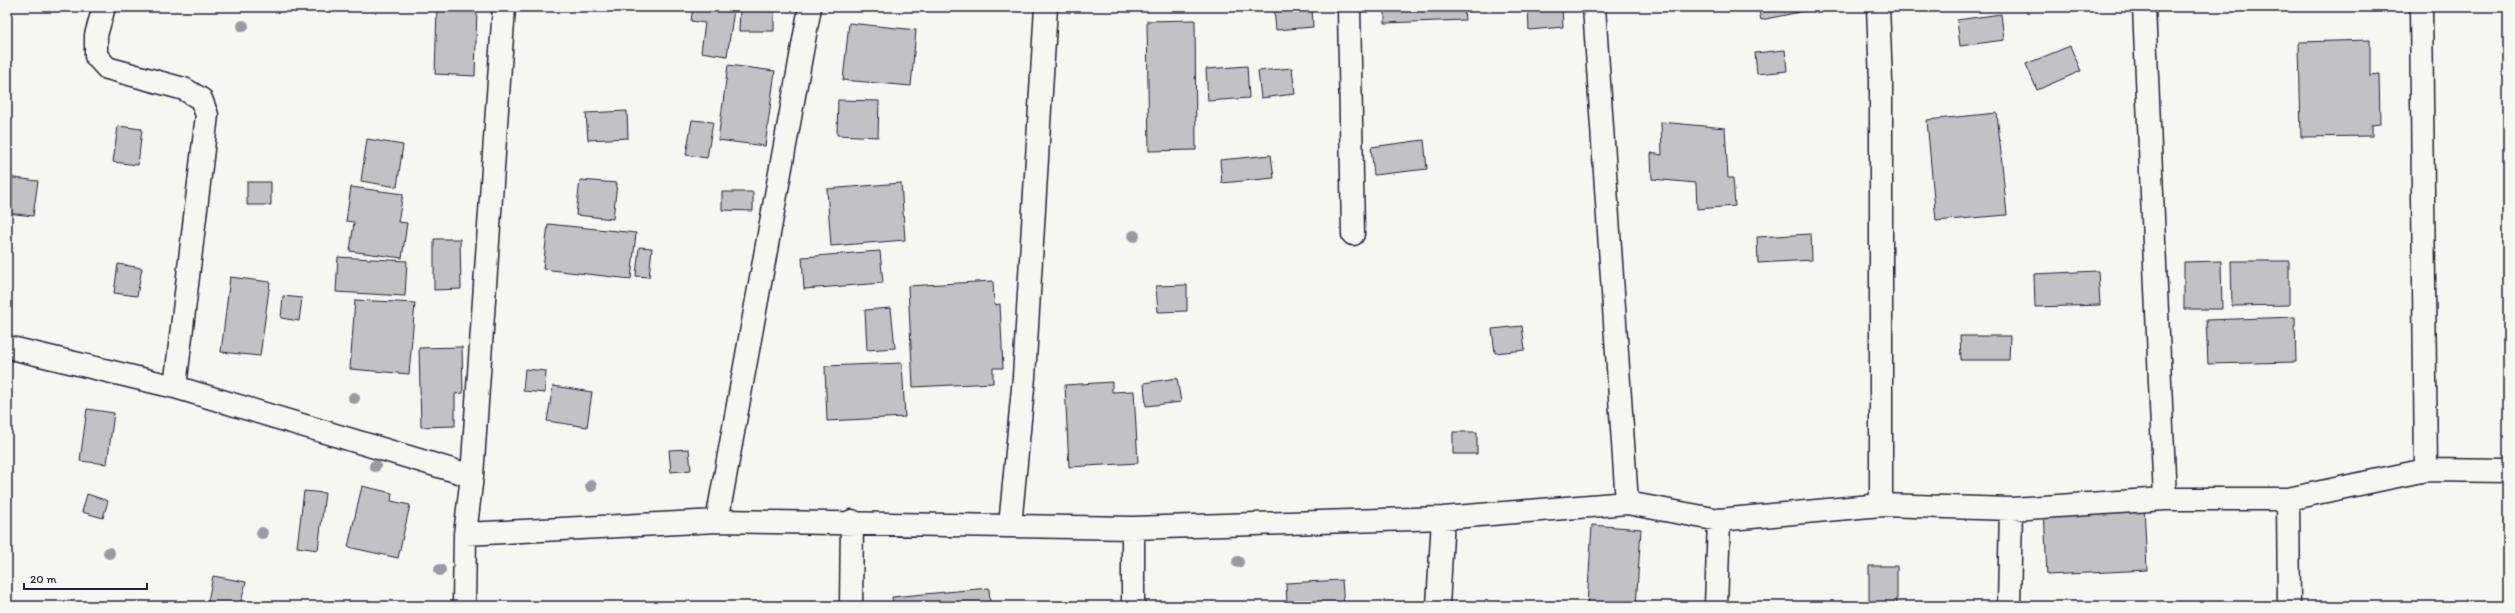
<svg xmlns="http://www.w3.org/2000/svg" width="2515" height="613" font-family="Itim,sans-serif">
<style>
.building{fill:#c2c2c4;stroke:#22223b}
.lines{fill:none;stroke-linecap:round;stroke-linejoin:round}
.street-casing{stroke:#22223b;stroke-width:25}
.street{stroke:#f6f6f2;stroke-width:22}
.tree{fill:#9a9aa3}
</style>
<rect width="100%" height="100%" fill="#f6f6f2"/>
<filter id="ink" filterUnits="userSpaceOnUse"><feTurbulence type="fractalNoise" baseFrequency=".025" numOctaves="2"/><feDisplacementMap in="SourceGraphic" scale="8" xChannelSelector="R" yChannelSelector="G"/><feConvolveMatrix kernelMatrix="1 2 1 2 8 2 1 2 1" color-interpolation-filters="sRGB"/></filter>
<g filter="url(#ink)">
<path class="building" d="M437 7H477L475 76 435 74Z
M693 7 734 10 727 56 701 52 705 23 691 21Z
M1312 7 1313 27 1276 30 1274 9Z
M1385 7H1464L1465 20 1385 23Z
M1528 7H1562L1563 27 1529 30Z
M1758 7H1824L1761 20Z
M740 10 774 11V31H739Z
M2001 14 2004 40 1960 46 1957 20Z
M1195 20 1196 150 1149 151 1147 21Z
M849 23 916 30 911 86 843 80Z
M2370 40V75L2379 74 2380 124 2372 125V136L2301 137 2299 42Z
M2070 46 2081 71 2037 90 2026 64Z
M1785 50 1787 71 1757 74 1755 53Z
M728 65 775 71 765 146 718 140Z
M1247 66 1249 98 1208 101 1206 69Z
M1292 68 1295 94 1261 98 1258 71Z
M838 100 879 101 878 137 837 135Z
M627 111 628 138 588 140 586 113Z
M1997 113 2007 215 1936 221 1927 120Z
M692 120 713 122 707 158 686 155Z
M1661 122 1725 128 1728 178H1733L1735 206 1697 209 1696 183 1652 179 1651 153 1662 155Z
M118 126 142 129 138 165 113 162Z
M367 139 403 145 397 187 361 181Z
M1424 140 1427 169 1374 175 1371 147Z
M1271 155 1274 178 1222 183 1220 160Z
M7 177 38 181 33 216 7 213Z
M580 180 617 183 613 219 576 215Z
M247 182H271V205H247Z
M901 183 905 240 831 246 827 189Z
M351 187 403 194 398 222 407 223 402 258 350 251 354 222 346 221Z
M722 192H753V211L722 210Z
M548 224 636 233 631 279 543 269Z
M1811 234 1812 260 1758 263 1757 237Z
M434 239H460L461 289 434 290Z
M639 247 652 248 649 277 636 276Z
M880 251 883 283 804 289 802 257Z
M338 257 407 261 405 296 336 292Z
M2221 261 2222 309H2184V262Z
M2231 261H2289V305L2232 306Z
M118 264 142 268 137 296 114 293Z
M2098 271 2100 305 2035 307 2034 274Z
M230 277 270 282 260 356 221 352Z
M993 281 994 305 1000 304 1003 368H993V383L913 387 908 286Z
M1187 285V311L1158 312 1156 286Z
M283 296 302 298 299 321 281 318Z
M355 300 415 303 409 374 350 369Z
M891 308 895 348 867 350 865 310Z
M2295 317 2296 362 2208 364 2206 320Z
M1522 326 1525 350 1495 353 1492 329Z
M1960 336H2010L2009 360H1961Z
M462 347 463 393 455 394V426L421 427 419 348Z
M902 363 905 417 827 421 825 366Z
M525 369 546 371 545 393 523 391Z
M1177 378 1181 402 1146 406 1144 383Z
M1112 382V392L1134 391 1138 463 1069 467 1065 385Z
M553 386 592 392 587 427 547 421Z
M87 409 114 413 107 464 80 461Z
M1453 432H1477V454H1453Z
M689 449 691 470 671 472 669 450Z
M362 486 392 493 391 501 410 505 398 558 348 547Z
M304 491 325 493 318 550 297 547Z
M87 494 108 501 103 518 82 512Z
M2144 505 2147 570 2047 575 2044 510Z
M1592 525 1641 529 1636 606H1587Z
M1869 566H1897V604H1914V606H1869Z
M213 576 246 582 240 606H207Z
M1342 580 1344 606H1287L1286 583Z
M989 588 990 606H893L892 597Z"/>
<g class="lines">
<defs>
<path id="street" d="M104 7 96 35V56L107 68 184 89 201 99 207 115 175 387
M1349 7 1353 234
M1594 7 1627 503
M1878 7 1881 81V505
M2144 7 2165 499
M2421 7 2426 470
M7 347 175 387 472 476
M2288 499 2289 606
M717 521 810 7
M1010 526 1024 377 1046 7
M465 534 717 521 1133 528 1443 518 1627 503 1719 520 1881 505 2011 509 2165 499H2288L2426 470 2508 471
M464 606 465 534 472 476 504 7
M851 606 852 521
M1133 606V528
M1438 606 1443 518
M1716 606 1719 520
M2009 606 2011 509"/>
</defs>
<use href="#street" class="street-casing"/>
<use href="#street" class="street"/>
</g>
<g class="tree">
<circle cx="243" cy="26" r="6"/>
<circle cx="1134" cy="236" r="6"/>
<circle cx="354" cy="398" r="6"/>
<circle cx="375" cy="466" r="6"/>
<circle cx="591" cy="486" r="6"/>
<circle cx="262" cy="533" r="6"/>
<circle cx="109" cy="553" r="6"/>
<circle cx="1238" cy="562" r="6"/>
<circle cx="440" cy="570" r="6"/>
</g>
</g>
<rect width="2515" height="613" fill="none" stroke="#f6f6f2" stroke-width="24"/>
<rect x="12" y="12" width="2491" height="589" fill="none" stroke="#22223b" stroke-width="1.5" filter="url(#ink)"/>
<path d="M24 583v6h123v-6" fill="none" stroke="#22223b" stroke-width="2"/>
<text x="30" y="583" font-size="12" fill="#22223b" stroke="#f6f6f2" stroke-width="3" paint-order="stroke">20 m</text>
</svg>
